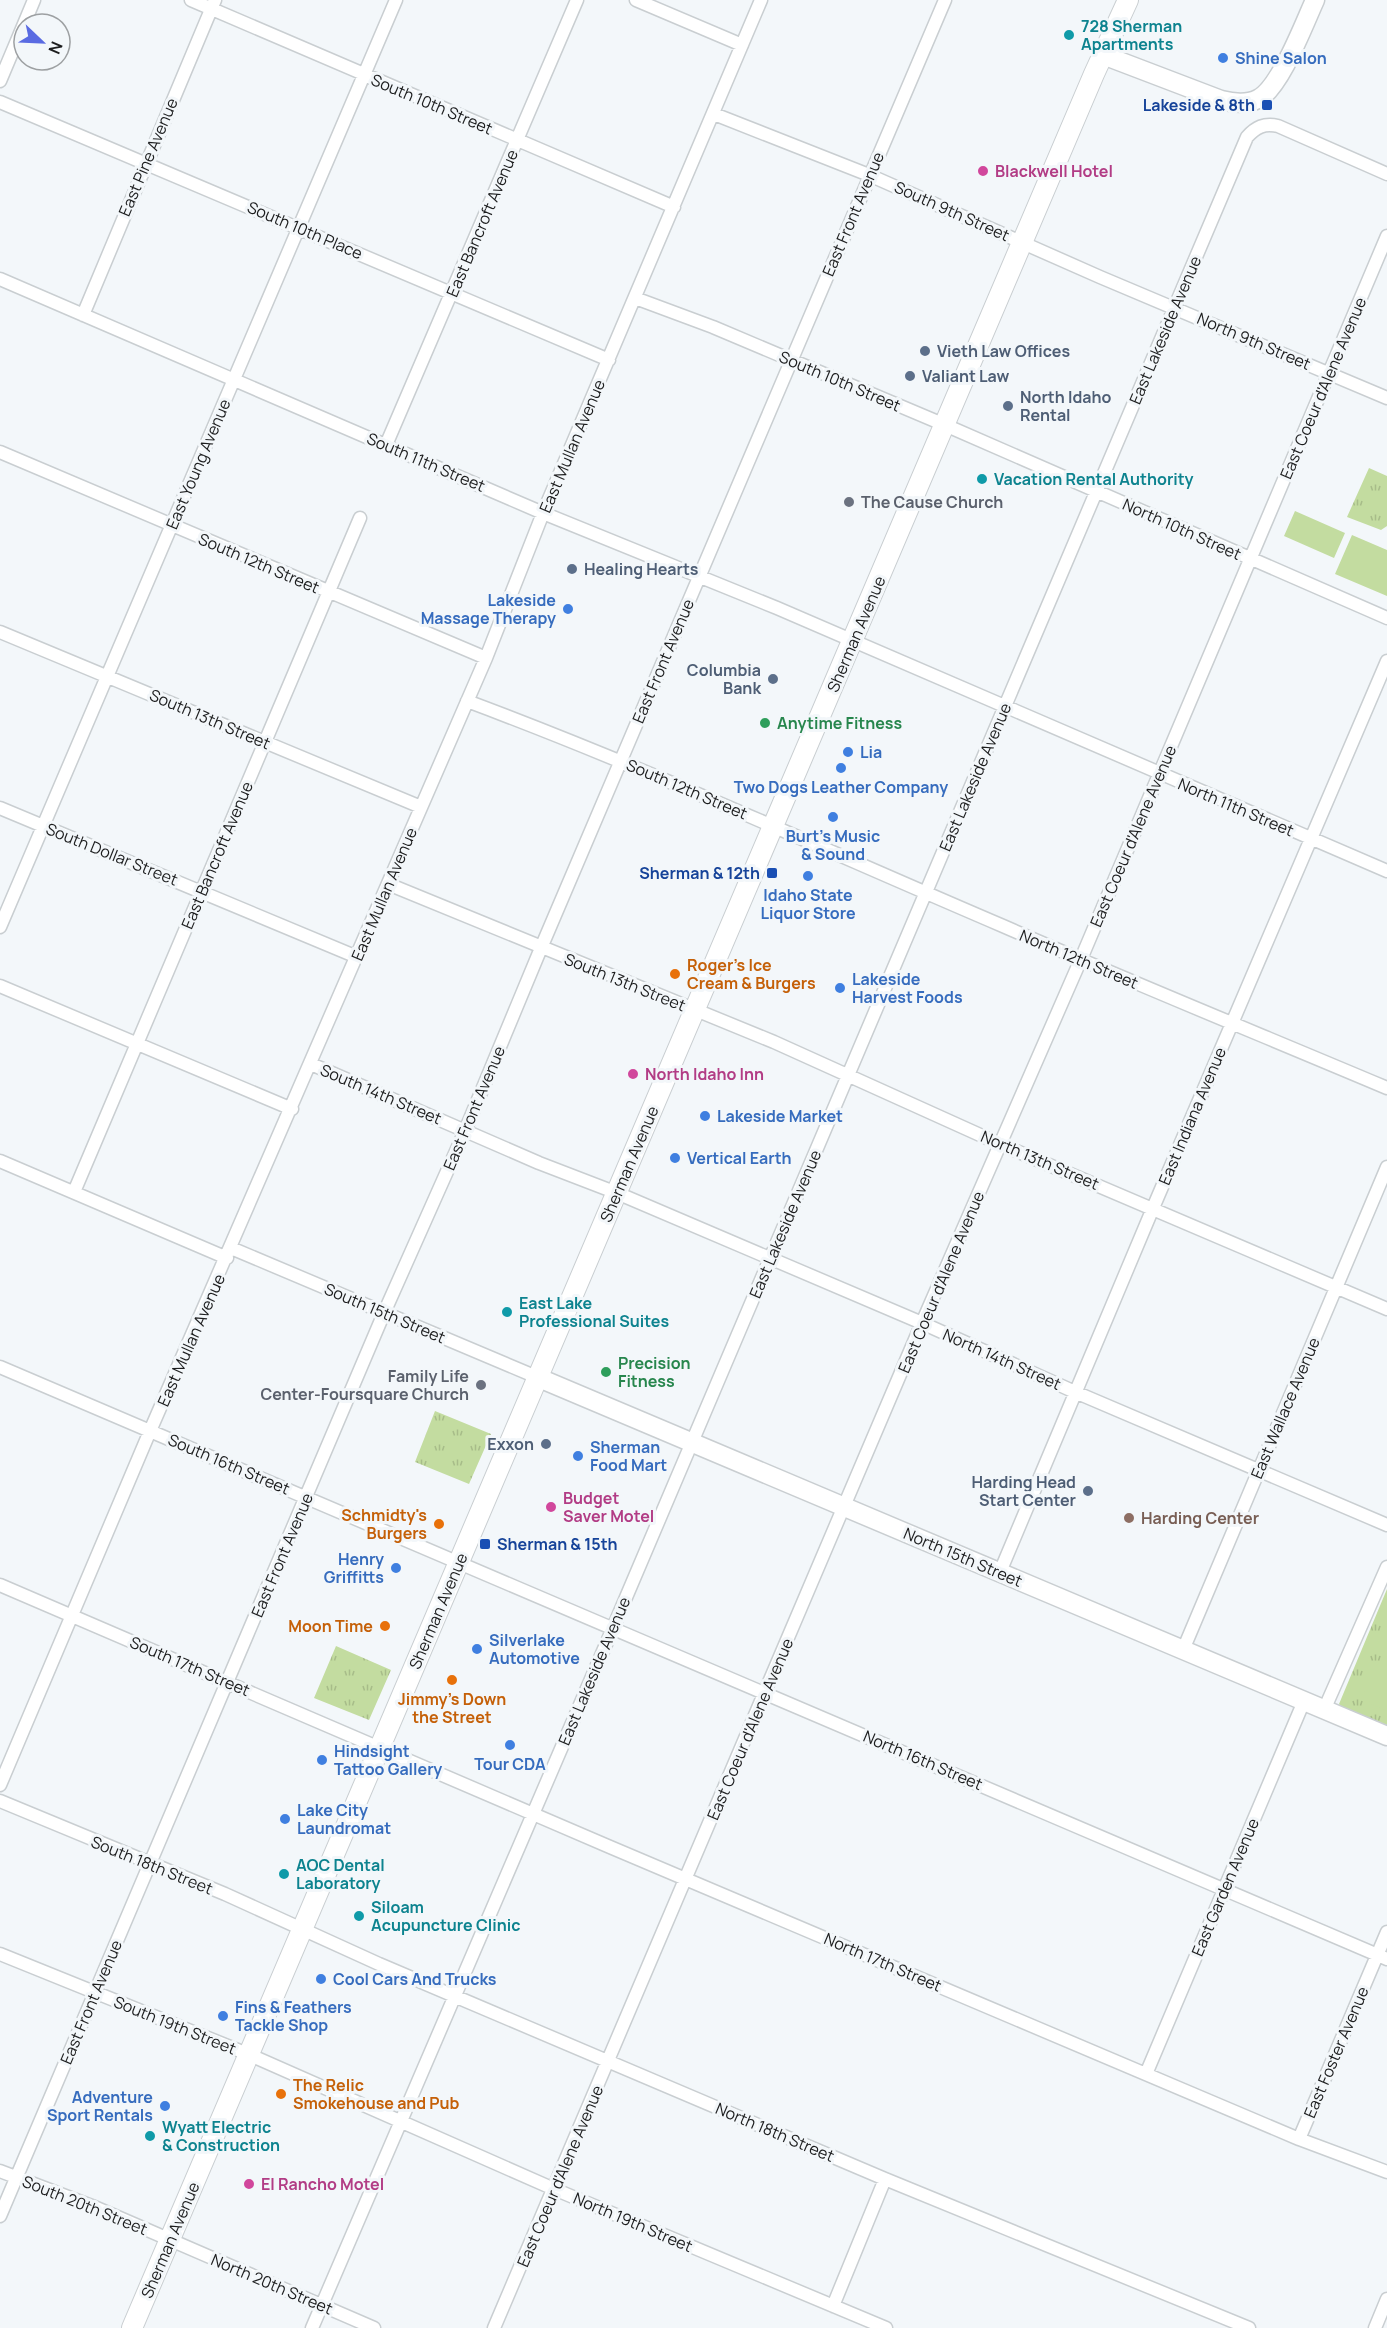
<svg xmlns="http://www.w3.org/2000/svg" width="1387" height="2328" font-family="Manrope,sans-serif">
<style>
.grass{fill:url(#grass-tufts)}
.pitch{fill:#c3dca0}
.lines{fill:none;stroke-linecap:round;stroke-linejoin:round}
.street-casing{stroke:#c9ced1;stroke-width:15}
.secondary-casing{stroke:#c9ced1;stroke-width:21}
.primary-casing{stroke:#c9ced1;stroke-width:22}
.street{stroke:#fff;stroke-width:12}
.secondary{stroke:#fff;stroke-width:18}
.primary{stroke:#fff;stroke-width:20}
.culture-dot{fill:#0f9aa8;stroke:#f3f7fa;stroke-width:2}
.shop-dot{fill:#3f7fe0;stroke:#f3f7fa;stroke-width:2}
.transit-dot{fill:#1a4fb4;stroke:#f3f7fa;stroke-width:2}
.hotel-dot{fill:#d1479c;stroke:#f3f7fa;stroke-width:2}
.service-dot{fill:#5c6f8a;stroke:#f3f7fa;stroke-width:2}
.worship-dot{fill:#6b7280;stroke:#f3f7fa;stroke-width:2}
.leisure-dot{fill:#2e9e5b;stroke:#f3f7fa;stroke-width:2}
.food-dot{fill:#e8710a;stroke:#f3f7fa;stroke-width:2}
.education-dot{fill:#8d6e63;stroke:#f3f7fa;stroke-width:2}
.labels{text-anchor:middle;stroke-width:6;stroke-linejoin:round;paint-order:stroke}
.culture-label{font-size:16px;font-weight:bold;fill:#0d838f;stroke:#f3f7fa;text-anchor:start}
.shop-label{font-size:16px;font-weight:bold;fill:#366cbe;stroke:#f3f7fa;text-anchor:start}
.street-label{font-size:16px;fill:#1c1d1e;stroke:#f3f7fa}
.transit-label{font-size:16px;font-weight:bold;fill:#164399;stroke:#f3f7fa;text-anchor:end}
.hotel-label{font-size:16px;font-weight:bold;fill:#b23c85;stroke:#f3f7fa;text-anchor:start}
.service-label{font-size:16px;font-weight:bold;fill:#4e5e75;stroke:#f3f7fa;text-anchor:start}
.worship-label{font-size:16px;font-weight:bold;fill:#5b616d;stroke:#f3f7fa;text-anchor:start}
.leisure-label{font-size:16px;font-weight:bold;fill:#27864d;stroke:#f3f7fa;text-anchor:start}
.food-label{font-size:16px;font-weight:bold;fill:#c56008;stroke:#f3f7fa;text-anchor:start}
.education-label{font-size:16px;font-weight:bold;fill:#785e54;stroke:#f3f7fa;text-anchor:start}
</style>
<defs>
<pattern id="grass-tufts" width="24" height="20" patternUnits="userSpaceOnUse" patternTransform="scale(1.5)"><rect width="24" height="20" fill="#c3dca0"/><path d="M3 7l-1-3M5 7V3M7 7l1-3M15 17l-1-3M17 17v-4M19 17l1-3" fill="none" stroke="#a7bc89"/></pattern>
</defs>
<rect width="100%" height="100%" fill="#f3f7fa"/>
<path class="grass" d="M1369 468 1387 476V526L1381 530 1347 517Z
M435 1411 491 1434 469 1484 415 1462Z
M1387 1589V1727L1342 1708 1339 1704Z
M336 1646 391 1670 369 1720 314 1698Z"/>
<path class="pitch" d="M1295 511 1345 533 1334 558 1284 536Z
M1352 535 1387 550V596L1335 574Z
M1387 1656V1711L1371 1704 1363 1689 1371 1669Z"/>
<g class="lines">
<defs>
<path id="street" d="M191 0 674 207
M636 0 742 45
M24 24 34 0
M0 81 24 24
M0 102 609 360
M714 114 869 175 1100 277 1387 398
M0 279 543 513 777 608 1387 871
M635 298 713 327 945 425 1387 618
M83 315 215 0
M386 445 577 0
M0 452 486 658
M0 632 421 807
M467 701C649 769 825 850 1003 926 1131 982 1259 1034 1387 1088
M0 808 357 957
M388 884 774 1042 1000 1144 1387 1309
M0 927 396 0
M0 986 292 1109
M311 1064 539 1163 617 1193 922 1323 1075 1392 1387 1525
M0 1161 227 1258
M74 1192 360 518
M231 1248 539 1378
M0 1367 1387 1959
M1000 1572 1153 1208 1387 661
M0 1585 610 1847 1299 2139 1387 2172
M1183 1650 1387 1167
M1324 1710 1387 1567
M0 1785 150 1431 486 658 543 513 761 0
M0 1801 225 1894 379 1964 885 2179 1249 2328
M0 1954 250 2055 554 2189 886 2328
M1146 2074 1304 1701
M1299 2139 1387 1932
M0 2171 92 2206 374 2328
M0 2216 384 1313 465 1131 541 948 945 0
M833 2306 885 2179
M312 2328 613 1628 1247 137C1256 127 1264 123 1278 126L1387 174
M494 2328 922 1323 1081 959 1387 236
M1375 2328 1387 2299"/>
<path id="secondary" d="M1103 55 1221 100C1233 103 1246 105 1258 99 1280 88 1304 24 1315 0
M539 1378 1387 1736"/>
<path id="primary" d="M132 2328C455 1578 774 826 1094 74L1128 0"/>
</defs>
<use href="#street" class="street-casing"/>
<use href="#secondary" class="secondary-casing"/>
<use href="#primary" class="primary-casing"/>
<use href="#street" class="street"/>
<use href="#secondary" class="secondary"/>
<use href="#primary" class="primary"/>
</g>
<g class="culture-dot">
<circle cx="1069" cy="35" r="6"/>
<circle cx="982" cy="479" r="6"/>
<circle cx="507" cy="1312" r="6"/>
<circle cx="284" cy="1874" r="6"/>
<circle cx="359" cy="1916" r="6"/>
<circle cx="150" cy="2136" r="6"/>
</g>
<g class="shop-dot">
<circle cx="1223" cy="58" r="6"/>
<circle cx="568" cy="609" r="6"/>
<circle cx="848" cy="752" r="6"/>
<circle cx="841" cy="768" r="6"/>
<circle cx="833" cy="817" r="6"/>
<circle cx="808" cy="876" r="6"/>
<circle cx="840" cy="988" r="6"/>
<circle cx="705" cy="1116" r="6"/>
<circle cx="675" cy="1158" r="6"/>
<circle cx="578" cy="1456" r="6"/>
<circle cx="396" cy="1568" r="6"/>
<circle cx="477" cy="1649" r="6"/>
<circle cx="510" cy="1745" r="6"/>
<circle cx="322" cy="1760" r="6"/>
<circle cx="285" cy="1819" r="6"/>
<circle cx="321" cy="1979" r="6"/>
<circle cx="223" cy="2016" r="6"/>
<circle cx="165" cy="2106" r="6"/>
</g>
<g class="transit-dot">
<rect x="1261" y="99" width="12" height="12" rx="3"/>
<rect x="766" y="867" width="12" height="12" rx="3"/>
<rect x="479" y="1538" width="12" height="12" rx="3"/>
</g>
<g class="hotel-dot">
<circle cx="983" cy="171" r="6"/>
<circle cx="633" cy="1074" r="6"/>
<circle cx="551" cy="1507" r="6"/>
<circle cx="249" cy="2184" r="6"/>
</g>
<g class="service-dot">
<circle cx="925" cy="351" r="6"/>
<circle cx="910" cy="376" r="6"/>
<circle cx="1008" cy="406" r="6"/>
<circle cx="572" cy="569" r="6"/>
<circle cx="773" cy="679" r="6"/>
<circle cx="546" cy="1444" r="6"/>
<circle cx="1088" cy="1491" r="6"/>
</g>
<g class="worship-dot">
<circle cx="849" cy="502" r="6"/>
<circle cx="481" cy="1385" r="6"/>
</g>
<g class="leisure-dot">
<circle cx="765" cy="723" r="6"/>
<circle cx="606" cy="1372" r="6"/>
</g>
<g class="food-dot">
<circle cx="675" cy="974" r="6"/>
<circle cx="439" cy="1524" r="6"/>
<circle cx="385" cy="1626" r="6"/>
<circle cx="452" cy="1680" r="6"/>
<circle cx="281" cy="2094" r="6"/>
</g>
<circle class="education-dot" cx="1129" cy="1518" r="6"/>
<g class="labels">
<g class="culture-label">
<text x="1081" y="32">728 Sherman<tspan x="1081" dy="18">Apartments</tspan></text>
<text x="994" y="485">Vacation Rental Authority</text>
<text x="519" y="1309">East Lake<tspan x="519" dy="18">Professional Suites</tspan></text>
<text x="296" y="1871">AOC Dental<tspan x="296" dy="18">Laboratory</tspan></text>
<text x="371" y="1913">Siloam<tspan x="371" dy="18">Acupuncture Clinic</tspan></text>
<text x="162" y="2133">Wyatt Electric<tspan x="162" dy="18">&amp; Construction</tspan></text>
</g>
<g class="shop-label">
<text x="1235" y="64">Shine Salon</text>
<text x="556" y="606" text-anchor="end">Lakeside<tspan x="556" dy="18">Massage Therapy</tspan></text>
<text x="860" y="758">Lia</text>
<text x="841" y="793" text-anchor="middle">Two Dogs Leather Company</text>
<text x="833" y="842" text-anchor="middle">Burt's Music<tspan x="833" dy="18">&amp; Sound</tspan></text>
<text x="808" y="901" text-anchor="middle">Idaho State<tspan x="808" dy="18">Liquor Store</tspan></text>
<text x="852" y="985">Lakeside<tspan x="852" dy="18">Harvest Foods</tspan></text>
<text x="717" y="1122">Lakeside Market</text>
<text x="687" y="1164">Vertical Earth</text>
<text x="590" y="1453">Sherman<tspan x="590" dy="18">Food Mart</tspan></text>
<text x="384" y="1565" text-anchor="end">Henry<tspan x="384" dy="18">Griffitts</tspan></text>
<text x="489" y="1646">Silverlake<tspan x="489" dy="18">Automotive</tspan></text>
<text x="334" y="1757">Hindsight<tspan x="334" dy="18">Tattoo Gallery</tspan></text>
<text x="510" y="1770" text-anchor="middle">Tour CDA</text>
<text x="297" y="1816">Lake City<tspan x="297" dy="18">Laundromat</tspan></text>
<text x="333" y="1985">Cool Cars And Trucks</text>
<text x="235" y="2013">Fins &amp; Feathers<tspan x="235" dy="18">Tackle Shop</tspan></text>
<text x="153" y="2103" text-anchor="end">Adventure<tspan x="153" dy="18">Sport Rentals</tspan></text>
</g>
<g class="street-label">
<text transform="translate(432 104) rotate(23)" y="6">South 10th Street</text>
<text transform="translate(148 157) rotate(-67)" y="6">East Pine Avenue</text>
<text transform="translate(952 211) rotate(24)" y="6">South 9th Street</text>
<text transform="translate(853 214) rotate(-67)" y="6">East Front Avenue</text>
<text transform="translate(482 223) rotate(-67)" y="6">East Bancroft Avenue</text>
<text transform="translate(305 230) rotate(23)" y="6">South 10th Place</text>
<text transform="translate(1165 330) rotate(-67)" y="6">East Lakeside Avenue</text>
<text transform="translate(1254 341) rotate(23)" y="6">North 9th Street</text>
<text transform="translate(840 381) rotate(23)" y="6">South 10th Street</text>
<text transform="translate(1323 388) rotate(-67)" y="6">East Coeur d'Alene Avenue</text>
<text transform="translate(572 446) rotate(-67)" y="6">East Mullan Avenue</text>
<text transform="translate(426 462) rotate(23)" y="6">South 11th Street</text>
<text transform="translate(198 464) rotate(-67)" y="6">East Young Avenue</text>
<text transform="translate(1182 529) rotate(24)" y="6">North 10th Street</text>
<text transform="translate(259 563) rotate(23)" y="6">South 12th Street</text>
<text transform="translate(856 634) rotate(-67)" y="6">Sherman Avenue</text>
<text transform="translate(663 661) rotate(-67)" y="6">East Front Avenue</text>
<text transform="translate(210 719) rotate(23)" y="6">South 13th Street</text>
<text transform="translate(975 777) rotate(-67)" y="6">East Lakeside Avenue</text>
<text transform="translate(687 789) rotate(23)" y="6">South 12th Street</text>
<text transform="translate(1236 807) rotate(23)" y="6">North 11th Street</text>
<text transform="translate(1133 836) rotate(-67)" y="6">East Coeur d'Alene Avenue</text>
<text transform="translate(112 854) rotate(22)" y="6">South Dollar Street</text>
<text transform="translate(217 855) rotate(-67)" y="6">East Bancroft Avenue</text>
<text transform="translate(384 894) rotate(-67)" y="6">East Mullan Avenue</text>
<text transform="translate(1079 959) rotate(23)" y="6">North 12th Street</text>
<text transform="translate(625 982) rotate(22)" y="6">South 13th Street</text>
<text transform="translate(381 1094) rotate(23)" y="6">South 14th Street</text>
<text transform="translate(474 1108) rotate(-67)" y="6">East Front Avenue</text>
<text transform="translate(1192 1116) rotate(-67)" y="6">East Indiana Avenue</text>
<text transform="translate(1040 1160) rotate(23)" y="6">North 13th Street</text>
<text transform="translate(629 1164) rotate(-67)" y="6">Sherman Avenue</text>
<text transform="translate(785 1224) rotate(-67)" y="6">East Lakeside Avenue</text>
<text transform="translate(941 1282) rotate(-67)" y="6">East Coeur d'Alene Avenue</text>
<text transform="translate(385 1313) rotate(23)" y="6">South 15th Street</text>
<text transform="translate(191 1340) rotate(-66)" y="6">East Mullan Avenue</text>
<text transform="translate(1002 1359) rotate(24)" y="6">North 14th Street</text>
<text transform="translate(1285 1408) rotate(-67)" y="6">East Wallace Avenue</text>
<text transform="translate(229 1464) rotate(23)" y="6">South 16th Street</text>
<text transform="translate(282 1555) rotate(-67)" y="6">East Front Avenue</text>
<text transform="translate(963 1557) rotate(23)" y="6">North 15th Street</text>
<text transform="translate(438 1611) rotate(-67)" y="6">Sherman Avenue</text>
<text transform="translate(190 1666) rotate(23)" y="6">South 17th Street</text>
<text transform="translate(594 1671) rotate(-67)" y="6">East Lakeside Avenue</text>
<text transform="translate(750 1729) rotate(-67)" y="6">East Coeur d'Alene Avenue</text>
<text transform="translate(923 1760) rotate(23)" y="6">North 16th Street</text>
<text transform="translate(152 1865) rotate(22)" y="6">South 18th Street</text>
<text transform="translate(1225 1887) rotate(-67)" y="6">East Garden Avenue</text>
<text transform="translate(883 1962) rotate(23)" y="6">North 17th Street</text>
<text transform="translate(91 2002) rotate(-67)" y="6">East Front Avenue</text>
<text transform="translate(175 2025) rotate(22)" y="6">South 19th Street</text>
<text transform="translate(1336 2052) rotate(-67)" y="6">East Foster Avenue</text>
<text transform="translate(775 2132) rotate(23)" y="6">North 18th Street</text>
<text transform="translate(560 2176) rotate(-67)" y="6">East Coeur d'Alene Avenue</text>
<text transform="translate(85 2205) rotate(22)" y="6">South 20th Street</text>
<text transform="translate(633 2222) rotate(23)" y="6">North 19th Street</text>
<text transform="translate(170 2240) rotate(-67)" y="6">Sherman Avenue</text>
<text transform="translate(272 2284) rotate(23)" y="6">North 20th Street</text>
</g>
<g class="transit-label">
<text x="1255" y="111">Lakeside &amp; 8th</text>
<text x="760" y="879">Sherman &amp; 12th</text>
<text x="497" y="1550" text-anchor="start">Sherman &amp; 15th</text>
</g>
<g class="hotel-label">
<text x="995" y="177">Blackwell Hotel</text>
<text x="645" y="1080">North Idaho Inn</text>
<text x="563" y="1504">Budget<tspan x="563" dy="18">Saver Motel</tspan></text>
<text x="261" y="2190">El Rancho Motel</text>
</g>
<g class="service-label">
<text x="937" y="357">Vieth Law Offices</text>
<text x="922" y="382">Valiant Law</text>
<text x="1020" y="403">North Idaho<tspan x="1020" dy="18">Rental</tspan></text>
<text x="584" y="575">Healing Hearts</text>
<text x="761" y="676" text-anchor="end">Columbia<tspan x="761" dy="18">Bank</tspan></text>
<text x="534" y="1450" text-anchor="end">Exxon</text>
<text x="1076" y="1488" text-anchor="end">Harding Head<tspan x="1076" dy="18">Start Center</tspan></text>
</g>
<g class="worship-label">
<text x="861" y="508">The Cause Church</text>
<text x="469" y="1382" text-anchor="end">Family Life<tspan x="469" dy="18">Center-Foursquare Church</tspan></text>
</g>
<g class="leisure-label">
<text x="777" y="729">Anytime Fitness</text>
<text x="618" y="1369">Precision<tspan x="618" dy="18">Fitness</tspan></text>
</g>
<g class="food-label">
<text x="687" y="971">Roger's Ice<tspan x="687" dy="18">Cream &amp; Burgers</tspan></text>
<text x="427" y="1521" text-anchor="end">Schmidty's<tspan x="427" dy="18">Burgers</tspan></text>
<text x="373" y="1632" text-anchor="end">Moon Time</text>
<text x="452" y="1705" text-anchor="middle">Jimmy's Down<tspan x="452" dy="18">the Street</tspan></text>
<text x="293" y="2091">The Relic<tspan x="293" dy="18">Smokehouse and Pub</tspan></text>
</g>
<g class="education-label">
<text x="1141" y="1524">Harding Center</text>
</g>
</g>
<g transform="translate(42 42) rotate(113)"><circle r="28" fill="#f3f7fa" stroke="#9da0a2" stroke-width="1.5"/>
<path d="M0-4.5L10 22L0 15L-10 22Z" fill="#5a6be2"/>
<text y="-9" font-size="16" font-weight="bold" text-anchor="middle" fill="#1c1d1e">N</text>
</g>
</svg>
